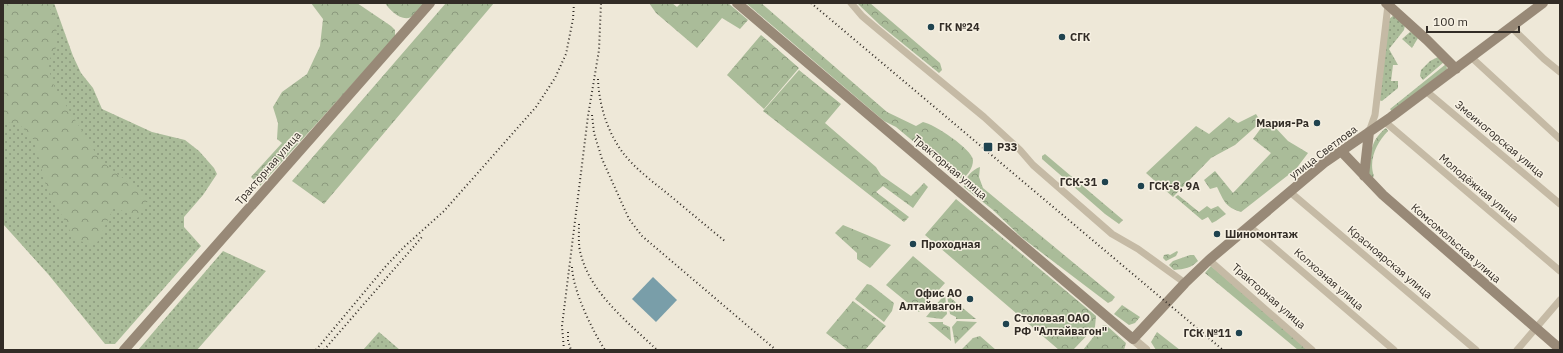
<svg xmlns="http://www.w3.org/2000/svg" width="1563" height="353" font-family="'IBM Plex Sans',sans-serif">
<style>
.grass{fill:url(#grass-dots)}
.forest{fill:url(#forest-crowns)}
.water{fill:#799ea9}
.lines{fill:none;stroke-linecap:round;stroke-linejoin:round}
.minor{stroke:#c5baa5;stroke-width:7}
.tertiary{stroke:#c5baa5;stroke-width:9}
.secondary{stroke:#988977;stroke-width:10}
.rail{stroke:#322c26;stroke-width:2;stroke-dasharray:1 3;stroke-linecap:butt}
.poi-dot{fill:#1f434f;stroke:#f7f1e3;stroke-width:1.5}
.labels{text-anchor:middle;stroke-width:3;stroke-linejoin:round;paint-order:stroke}
.poi-label{font-size:11px;font-weight:bold;fill:#322c26;stroke:#f7f1e3;text-anchor:start}
.street-label{font-size:11px;fill:#322c26;stroke:#f7f1e3}
</style>
<defs>
<pattern id="grass-dots" width="8" height="8" patternUnits="userSpaceOnUse"><rect width="8" height="8" fill="#aabc99"/><path d="M2 2h.1M6 6h.1" fill="none" stroke="#8b997d" stroke-width="1.8" stroke-linecap="round"/></pattern>
<pattern id="forest-crowns" width="20" height="18" patternUnits="userSpaceOnUse"><rect width="20" height="18" fill="#aabc99"/><path d="M2 6a3 3 0 1 1 6 0M12 15a3 3 0 1 1 6 0" fill="none" stroke="#8b997d"/></pattern>
</defs>
<rect width="100%" height="100%" fill="#eee8d8"/>
<path class="grass" d="M3 3H54L73 56 81 73 93 88 102 109 152 132 185 140 199 151 214 168 217 174 203 195 184 217V227L201 246 115 344H105L48 274 3 224Z
M1394 15 1405 25 1404 30 1389 49 1398 65H1393L1391 81H1398V88L1382 101 1378 100 1389 19Z
M1410 32 1413 33 1418 38 1412 48 1402 39Z
M1438 57 1444 62 1423 80 1420 76 1421 70 1430 61Z
M223 251 266 271 197 350H138Z
M379 332 400 350H363Z"/>
<path class="forest" d="M3 3H47L56 19 57 46 47 64 54 86 100 160 149 199 138 218 114 207 96 245 75 240 46 186 34 140 19 124 3 122Z
M311 3H357L391 26 395 30V37L260 186 251 177 282 143 277 139 278 123 273 107 282 92 307 74 320 46 323 19Z
M385 3H424C421 7 416 15 411 17 402 22 389 10 385 3Z
M446 3H494L324 204 292 181Z
M649 3H672L677 7 681 3H728L748 20 740 29 722 18 697 48 656 13Z
M746 3H761L887 112 916 126 923 122C934 124 972 149 973 160 973 168 968 174 963 179L956 177 896 127 884 121Z
M857 3H870L940 63 942 70 939 73 880 25Z
M761 35 799 68 764 109 727 75Z
M1446 64 1447 69 1392 112 1390 109Z
M799 70 841 104 825 123 876 167 881 175 911 196 924 183 928 187 913 208 883 186 876 192 909 217 904 222 763 111Z
M1256 114 1261 122 1235 145 1211 158 1173 197 1146 173 1196 126 1209 134 1229 117 1238 123Z
M1273 125 1288 141 1308 153 1296 169 1241 212C1225 207 1224 201 1217 187L1210 189 1204 180 1215 171 1233 193 1271 153 1253 139 1261 128Z
M1386 128 1388 131C1377 142 1368 160 1374 176L1372 178 1368 174C1370 156 1370 140 1386 128Z
M1045 154 1123 220 1119 224 1105 214 1042 159V156Z
M980 167 979 177 983 188 1115 297 1112 301 1108 303 1021 237 993 210 964 187C963 179 973 169 980 167Z
M1178 195 1199 212 1207 206 1211 209 1218 206 1226 214 1216 221 1212 223 1208 217 1202 220 1175 197Z
M956 199 1096 316 1095 327 1073 350H1059L925 235Z
M843 225 891 245 870 268 857 259V253L835 233Z
M1177 251 1178 252 1176 256 1166 261 1163 258 1164 255 1168 254 1170 255Z
M1190 255H1194L1198 261C1191 268 1185 269 1174 270L1169 265 1173 261Z
M913 256 945 283 919 312 886 285Z
M1211 266 1309 350H1298L1205 273Z
M867 284 871 285 894 303 892 311 884 322 855 299Z
M945 294 947 314 942 319 926 317Z
M947 295 976 319H956V317L950 314Z
M853 301 886 326 865 350H848L826 333Z
M1122 305 1140 317 1135 323 1129 325 1114 314Z
M957 321 977 322 955 344 952 327Z
M928 322H943V324L950 327 951 341Z
M1103 325H1106L1126 343 1124 350H1083Z
M1157 332 1180 350H1156L1151 342Z
M980 336 996 350H961L973 338Z"/>
<path class="water" d="M653 277 677 300 656 322 632 299Z"/>
<g class="lines">
<path class="minor" d="M851 3 862 16 881 32 984 117 1020 150 1033 165 1112 234 1138 249 1185 283
M1511 27 1544 59 1560 72
M1471 57 1560 139
M1426 91 1560 204
M1384 121 1560 271
M1369 132 1375 115 1388 5
M1290 192 1476 350
M1249 226 1394 350
M1209 260 1312 350
M1517 350 1560 300"/>
<path class="tertiary" d="M1133 339 1146 350"/>
<path class="secondary" d="M737 3 1133 339 1185 283 1209 260 1324 163 1391 117 1543 3
M1386 3 1427 40 1456 69
M1341 151 1383 195 1560 349
M1364 176 1369 132
M124 350 430 3"/>
<path class="rail" d="M811 3 1223 350
M598 79C599 105 607 131 623 153 634 167 649 179 663 190 684 207 705 225 726 242
M592 115 594 133 602 159 629 219 642 236 776 350
M579 224C579 234 578 246 581 255 591 294 629 323 657 350
M572 267C573 291 592 330 605 350
M568 332V341L571 350
M316 350 386 266 404 247 444 211 536 107 555 78 566 54 573 19 574 3
M324 350 422 237
M564 350 562 326 588 116 599 50 601 3"/>
</g>
<g class="poi-dot">
<circle cx="931" cy="27" r="4"/>
<circle cx="1062" cy="37" r="4"/>
<circle cx="1317" cy="123" r="4"/>
<rect x="983" y="142" width="10" height="10" rx="2"/>
<circle cx="1105" cy="182" r="4"/>
<circle cx="1141" cy="186" r="4"/>
<circle cx="1217" cy="234" r="4"/>
<circle cx="913" cy="244" r="4"/>
<circle cx="970" cy="299" r="4"/>
<circle cx="1006" cy="324" r="4"/>
<circle cx="1239" cy="333" r="4"/>
</g>
<g class="labels">
<g class="poi-label">
<text x="939" y="31">ГК №24</text>
<text x="1070" y="41">СГК</text>
<text x="1309" y="127" text-anchor="end">Мария-Ра</text>
<text x="997" y="151">РЗЗ</text>
<text x="1097" y="186" text-anchor="end">ГСК-31</text>
<text x="1149" y="190">ГСК-8, 9А</text>
<text x="1225" y="238">Шиномонтаж</text>
<text x="921" y="248">Проходная</text>
<text x="962" y="297" text-anchor="end">Офис АО<tspan x="962" dy="13">Алтайвагон</tspan></text>
<text x="1014" y="322">Столовая ОАО<tspan x="1014" dy="13">РФ "Алтайвагон"</tspan></text>
<text x="1231" y="337" text-anchor="end">ГСК №11</text>
</g>
<g class="street-label">
<text transform="translate(1500 139) rotate(40)" y="4">Змеиногорская улица</text>
<text transform="translate(1323 152) rotate(-37)" y="4">улица Светлова</text>
<text transform="translate(950 167) rotate(40)" y="4">Тракторная улица</text>
<text transform="translate(268 168) rotate(-49)" y="4">Тракторная улица</text>
<text transform="translate(1479 188) rotate(40)" y="4">Молодёжная улица</text>
<text transform="translate(1456 243) rotate(41)" y="4">Комсомольская улица</text>
<text transform="translate(1390 262) rotate(40)" y="4">Красноярская улица</text>
<text transform="translate(1329 279) rotate(41)" y="4">Колхозная улица</text>
<text transform="translate(1269 296) rotate(41)" y="4">Тракторная улица</text>
</g>
</g>
<rect width="1563" height="353" fill="none" stroke="#322c26" stroke-width="8"/>
<path d="M1427 26v6h92v-6" fill="none" stroke="#322c26" stroke-width="2"/>
<text x="1433" y="26" font-size="12" fill="#322c26" stroke="#f7f1e3" stroke-width="3" paint-order="stroke">100 m</text>
</svg>
